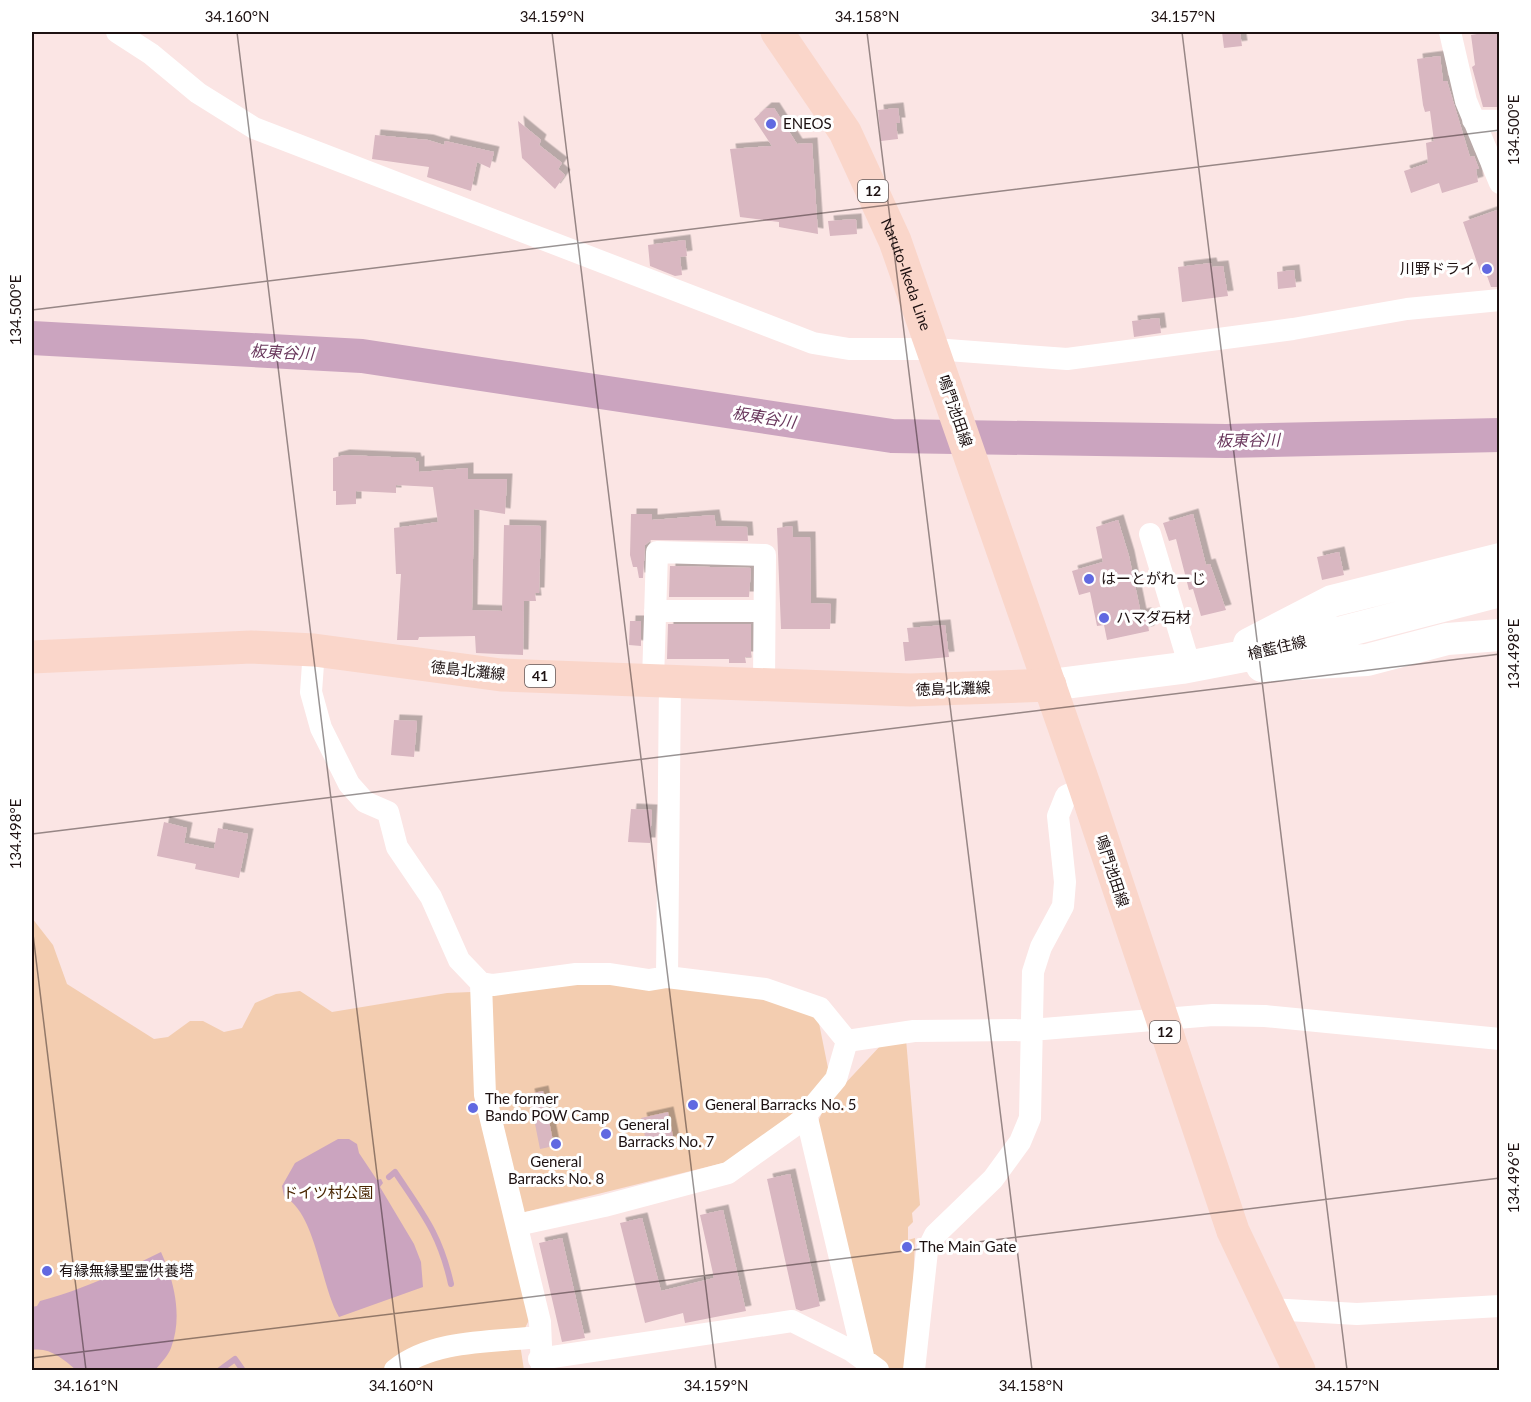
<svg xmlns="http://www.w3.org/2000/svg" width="1531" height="1402" font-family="Lato,'Noto Sans JP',sans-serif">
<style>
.green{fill:#f3cdb0}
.water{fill:#cba4bf}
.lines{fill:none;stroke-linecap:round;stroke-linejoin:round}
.stream{stroke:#cba4bf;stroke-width:6}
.river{stroke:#cba4bf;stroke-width:34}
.building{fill:#d9b7c1;filter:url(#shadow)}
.street{stroke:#fff;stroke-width:22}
.secondary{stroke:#fff;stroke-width:32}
.primary{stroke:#fad6ca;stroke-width:33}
.ticks{fill:none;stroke:#1d1111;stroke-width:1.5;stroke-opacity:0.45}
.poi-dot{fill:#6169e1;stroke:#fff;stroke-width:2}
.labels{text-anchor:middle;stroke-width:6;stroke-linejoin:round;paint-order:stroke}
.shield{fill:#fff;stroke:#615858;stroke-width:1.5}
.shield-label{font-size:14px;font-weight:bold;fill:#1d1111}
.poi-label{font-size:15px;fill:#1d1111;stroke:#fff;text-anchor:start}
.street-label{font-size:15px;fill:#1d1111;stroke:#fff}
.park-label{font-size:15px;fill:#492602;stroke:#fff}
.water-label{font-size:16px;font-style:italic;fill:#6a385d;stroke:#fff}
.neatline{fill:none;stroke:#1d1111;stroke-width:2}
.ticks-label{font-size:15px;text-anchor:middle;fill:#1d1111}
</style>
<defs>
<filter id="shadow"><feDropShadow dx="5.5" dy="-5.5" stdDeviation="0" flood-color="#0004"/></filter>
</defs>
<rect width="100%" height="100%" fill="#fbe5e4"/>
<path class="green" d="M32 918 53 945 67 984 154 1039 168 1037 190 1021H203L224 1032 242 1028 255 1003 276 994 300 991 332 1012 447 993 495 991 576 981 746 990 817 1013 829 1073 788 1118 727 1162 505 1217 530 1318 525 1328 518 1331 524 1370H32Z
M906 1039 920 1205 912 1213 913 1222 908 1227V1240L915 1238 910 1366C897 1371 888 1372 876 1365L815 1128 826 1104 882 1044Z"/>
<path class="water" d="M338 1139H349L357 1144 359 1153 377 1180 381 1179 383 1183 380 1187 414 1244 421 1262 423 1287 339 1317C320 1285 317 1215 284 1196L282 1186 295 1163Z
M161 1252C174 1281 183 1316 171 1348 168 1356 160 1364 155 1370H76C63 1359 50 1347 32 1350V1307L37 1306 40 1301C82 1290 122 1271 161 1252Z"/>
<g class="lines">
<path class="stream" d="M389 1177 395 1172C423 1214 440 1234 451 1284
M220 1370 235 1359 242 1369"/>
<path class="river" d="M32 338 362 356 892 436 1226 441 1500 435"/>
</g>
<path class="building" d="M1222 32H1240L1242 46 1224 48Z
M1489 32V35L1500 33V107H1483L1472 67 1475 65 1471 35Z
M1440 56 1443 81H1447L1470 157 1474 156 1479 169H1476L1478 182 1442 193 1439 183 1411 193 1404 171 1428 163 1426 143 1434 141 1430 111 1425 112 1423 105 1417 59Z
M766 108H774L797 144 812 143 818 234 779 227V222L740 217 730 149 772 146 754 119Z
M898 108 900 123H896L898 139 881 141 878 110Z
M518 121 541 140 539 145 562 163 558 169 565 175 555 189 522 158Z
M375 135 428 140 444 145 445 141 494 152 490 168 477 162 471 191 427 177 429 167 372 159Z
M1500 209V287H1491L1486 273 1481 274 1463 222Z
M856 219 857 234 830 236 828 221Z
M685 240 687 256 680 257 682 275 675 276 650 266 648 245Z
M1211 263 1212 267 1223 266 1228 296 1182 302 1178 267Z
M1294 270 1296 287 1278 289 1277 272Z
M1159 318 1161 333 1134 337 1132 321Z
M344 455 415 458 416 462 419 461V472L468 468V479H507L505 514 474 509 472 610 502 611 504 525 541 526 539 593H535L536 601H524L523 655 476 653 475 636 419 637 418 640H397L401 574H396L394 528 438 522 433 487 396 485V493L356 491V504L336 505V491H333V458Z
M631 514H652V520L714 515 716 526 747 527 748 541 651 540 645 545 643 578H639L637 567H633L630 555Z
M1193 514 1206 565 1210 564 1226 610 1201 616 1193 589 1189 590 1176 539 1169 541 1163 523Z
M1118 520 1129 556 1141 614 1146 613 1149 631 1107 640 1104 625 1097 626 1090 592 1079 595 1072 571 1103 562 1096 527Z
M792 526 793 537H810L811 603 831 604 830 629H781L777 528Z
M1339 552 1344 575 1322 580 1317 557Z
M670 566 751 568 749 597H669Z
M630 621H641V646L629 645Z
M668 624H751V657H745L746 663H729V659H667Z
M945 625 949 657 905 661 903 642H909L907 628Z
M394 720 417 721 414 757 391 755Z
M631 809 652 810 650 843 628 842Z
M164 822 187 828 184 843 214 849 218 828 248 834 239 878 195 869 196 864 157 856Z
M543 1091 554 1146 540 1149 529 1094Z
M668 1112 674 1141 647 1146 641 1118Z
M790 1174 820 1306 801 1311 796 1309 767 1179Z
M723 1210 746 1311 685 1323 683 1313 645 1323 620 1223 642 1218 661 1291 714 1278 700 1215Z
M562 1238 585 1338 562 1342 539 1243Z"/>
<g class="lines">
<path class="street" d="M117 32 151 54 198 93 254 128 813 343 849 349H934L1067 359 1293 329 1407 309 1500 300
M1450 32 1466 101 1500 183
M1473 120 1500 121
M1150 534 1190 667
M655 611H764
M314 650 311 692 321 728 349 784 365 802 388 812 397 847 431 897 459 960 481 983 493 985 576 974H610L649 980 667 977 765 989 820 1008 847 1041 836 1079 801 1121 728 1173 604 1206 517 1225
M653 680 657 552 765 555 764 684
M667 977 670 681
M481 983 485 1095 540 1322 542 1370
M847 1041 914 1031 1031 1030 1213 1015 1265 1016 1500 1039
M806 1114 864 1360
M1269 1309 1357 1314 1500 1306
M539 1359 792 1321 852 1351 878 1370
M395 1370C432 1339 493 1342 540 1337
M914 1370 927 1251 935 1235 993 1179 1020 1142 1030 1118 1033 972 1041 947 1063 906 1065 882 1058 816 1066 796 1085 787"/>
<path class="secondary" d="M1249 644 1332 601 1500 559
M1262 666 1367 660 1447 639 1500 635
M1050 685 1182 668 1265 652 1500 591"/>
<g class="primary">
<path id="s1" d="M777 32 845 132 895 241 1085 787 1233 1231 1299 1370"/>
<path d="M32 657 251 647 314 650 501 675 910 690 1050 685"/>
</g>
</g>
<path class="ticks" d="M237 32 401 1370M552 32 716 1370M867 32 1032 1370M1182 32 1347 1370M1498 32 1500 47M32 310 1500 130M32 834 1500 654M32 926 86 1370M32 1358 1500 1178"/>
<g class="poi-dot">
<circle cx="771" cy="124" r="6"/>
<circle cx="1487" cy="269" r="6"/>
<circle cx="1089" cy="579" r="6"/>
<circle cx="1104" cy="618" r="6"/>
<circle cx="693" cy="1105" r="6"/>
<circle cx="473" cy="1108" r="6"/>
<circle cx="606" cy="1134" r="6"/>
<circle cx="556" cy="1144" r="6"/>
<circle cx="907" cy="1247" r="6"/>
<circle cx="47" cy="1271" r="6"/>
</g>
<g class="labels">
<g class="shield">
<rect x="858" y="180" width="30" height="22" rx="4.5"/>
<rect x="525" y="665" width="30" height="22" rx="4.5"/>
<rect x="1150" y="1021" width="30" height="22" rx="4.5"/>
</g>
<g class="shield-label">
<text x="873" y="196">12</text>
<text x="540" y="681">41</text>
<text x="1165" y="1037">12</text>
</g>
<g class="poi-label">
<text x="783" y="129">ENEOS</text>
<text x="1475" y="274" text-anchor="end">川野ドライ</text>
<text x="1101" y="584">はーとがれーじ</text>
<text x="1116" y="623">ハマダ石材</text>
<text x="485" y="1104">The former<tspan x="485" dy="17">Bando POW Camp</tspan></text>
<text x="705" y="1110">General Barracks No. 5</text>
<text x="618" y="1130">General<tspan x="618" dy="17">Barracks No. 7</tspan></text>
<text x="556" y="1167" text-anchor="middle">General<tspan x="556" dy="17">Barracks No. 8</tspan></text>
<text x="919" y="1252">The Main Gate</text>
<text x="59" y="1276">有縁無縁聖霊供養塔</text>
</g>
<g class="street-label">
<text dy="5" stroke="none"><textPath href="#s1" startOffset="276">Naruto-Ikeda Line</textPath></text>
<text transform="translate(955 411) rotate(71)" y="5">鳴門池田線</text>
<text transform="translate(1277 648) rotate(-13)" y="5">檜藍住線</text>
<text transform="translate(468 671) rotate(6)" y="5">徳島北灘線</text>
<text transform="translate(953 689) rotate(-2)" y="5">徳島北灘線</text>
<text transform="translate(1112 871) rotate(72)" y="5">鳴門池田線</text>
</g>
<g class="park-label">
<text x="328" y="1198">ドイツ村公園</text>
</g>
<g class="water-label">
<text transform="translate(282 352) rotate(3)" y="6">板東谷川</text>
<text transform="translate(764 417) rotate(9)" y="6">板東谷川</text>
<text transform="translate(1248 440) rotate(-1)" y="6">板東谷川</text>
</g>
</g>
<rect width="1531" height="1402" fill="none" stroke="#ffffff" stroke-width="66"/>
<rect x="33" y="33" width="1465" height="1336" class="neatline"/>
<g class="ticks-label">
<text x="237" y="22">34.160°N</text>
<text x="552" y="22">34.159°N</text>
<text x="867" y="22">34.158°N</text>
<text x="1183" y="22">34.157°N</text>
<text transform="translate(1514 130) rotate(-90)" y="5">134.500°E</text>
<text transform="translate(16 310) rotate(-90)" y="5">134.500°E</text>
<text transform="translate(1514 654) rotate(-90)" y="5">134.498°E</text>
<text transform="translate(16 834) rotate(-90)" y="5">134.498°E</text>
<text transform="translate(1514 1178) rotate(-90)" y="5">134.496°E</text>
<text x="86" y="1391">34.161°N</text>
<text x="401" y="1391">34.160°N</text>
<text x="716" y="1391">34.159°N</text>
<text x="1031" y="1391">34.158°N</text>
<text x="1347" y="1391">34.157°N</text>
</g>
</svg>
